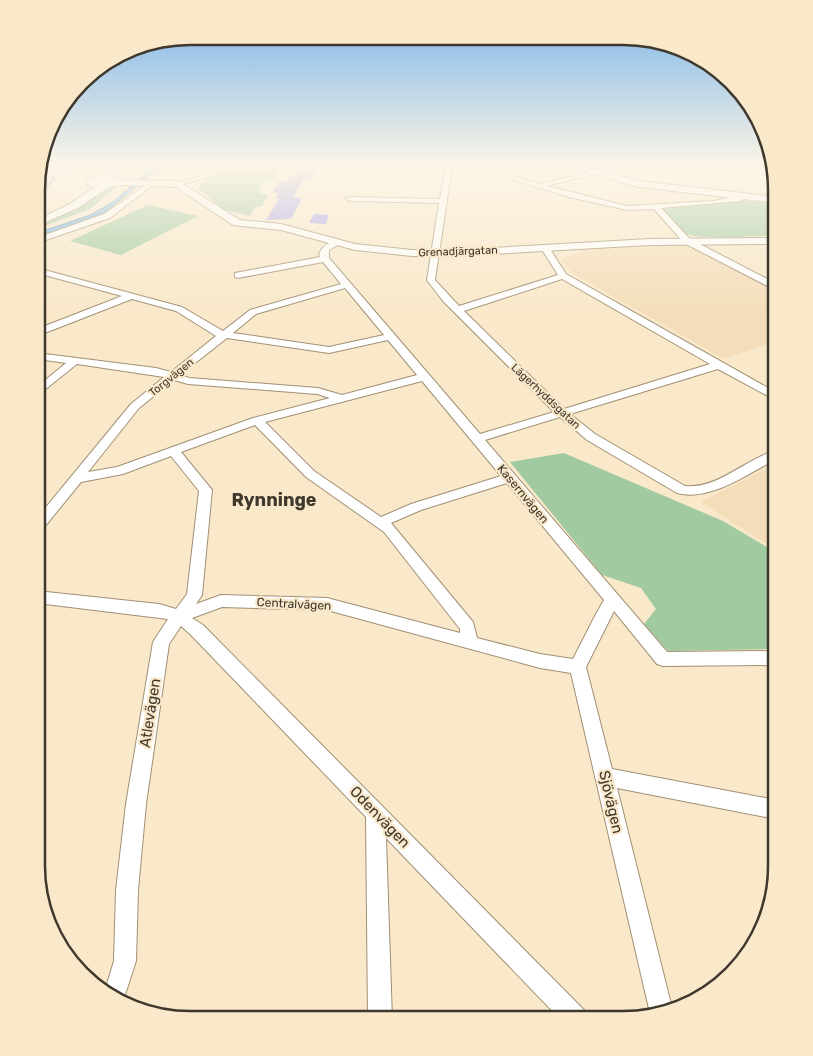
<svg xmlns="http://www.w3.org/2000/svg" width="813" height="1056" font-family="Rubik,sans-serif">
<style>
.built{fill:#f4deba}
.industrial{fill:#f4d9d5}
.green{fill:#a2caa1}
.water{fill:#6caee7;stroke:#5e8baf}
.building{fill:#a5a3ee}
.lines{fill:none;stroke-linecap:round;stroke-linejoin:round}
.street-casing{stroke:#a09074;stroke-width:2}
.secondary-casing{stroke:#a09074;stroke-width:2}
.street{fill:#fff;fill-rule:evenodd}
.secondary{fill:#fff;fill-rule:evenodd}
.rail{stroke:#786e5e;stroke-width:2;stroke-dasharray:4 2;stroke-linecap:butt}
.labels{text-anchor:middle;stroke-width:4.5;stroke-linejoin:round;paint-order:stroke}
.far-street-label{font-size:11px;fill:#3f382d;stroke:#f9e8ca}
.street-label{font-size:12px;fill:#3f382d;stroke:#f9e8ca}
.near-street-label{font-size:15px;fill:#3f382d;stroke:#f9e8ca}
.district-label{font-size:18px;font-weight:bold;fill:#3f382d;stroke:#f9e8ca}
.rim{fill:none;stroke:#3f382d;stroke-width:2.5}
</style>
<rect width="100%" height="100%" fill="#f9e8ca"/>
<path class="built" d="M686 245 777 291V341L724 359 575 275 561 260 583 250Z
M770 466 777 470V545L769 546 701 502Z"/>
<path class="industrial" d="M40 164H87L59 178 38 201Z"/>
<path class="green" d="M257 164H283L274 177 277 178 276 179 265 182 260 188V193L268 195 262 206 255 207 250 216 225 210 198 188 204 181 203 179Z
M122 183 90 209 37 229V226L78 207 99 189Z
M743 201 767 202 777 206V236C755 235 704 241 687 234 678 230 667 217 663 209Z
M148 205 198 216 121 255 70 241Z
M564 453 723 521 772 550H777V649L668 651 644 624 656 609 641 588 602 575 510 462Z"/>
<path class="water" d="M156 164H170L155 172 104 213 37 238V233L90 215 113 202Z"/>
<path class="building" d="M301 164H320L312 179H304L293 197 302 198 291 219 266 220 279 199 275 198 279 193 272 192 279 182H286L289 176H293Z
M314 214 329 215 326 224 309 223Z"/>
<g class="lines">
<defs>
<path id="street" d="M244 164H253L180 185 175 184Z
M447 164H456L452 166 435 280 459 306 558 275 541 248 548 246 566 274 777 393V401L718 369 570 414 595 434 685 486C719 489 746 458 777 450V459C748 473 711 502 677 493L587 440 560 417 485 440 667 652 777 651V665L663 666 657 664 614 611 586 667 612 769 776 800V819L617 788 672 1008 650 1013 571 673 540 668 327 610 222 607 192 618 203 625 586 1012 590 1020H561L386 838 392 1019H368L366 817 191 635 181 626 169 644 146 804 138 890 136 961 123 1001 104 994 114 961 116 890 126 804 153 642 168 619 37 603V591L159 604 176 609 187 594 199 491 171 456 123 474 81 482 42 530 37 532V518L131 404 164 377 77 364 37 396V387L66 363 37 359V353L156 368 171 372 216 336 176 311 132 299 37 336V329L122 296 37 273V268L182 307 223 331 250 310 341 284 323 262 238 278 235 277V273L320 257 319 254C322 247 329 240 338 241V245L329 250V258L480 434 554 412 443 301 427 280 439 203 350 201 346 199 350 197 440 199ZM562 279 710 364 564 409 464 311ZM345 288 384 335 329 347 233 333 256 314ZM227 338 329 353 388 340 417 375 342 395 318 388 189 378 180 375ZM174 380 188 384 317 394 330 398 253 418 117 467 88 472 139 408ZM422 381 501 476 411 504 381 517 314 471 265 422ZM255 425 306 477 384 532 460 629V633L327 598 221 595 196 604 202 595 212 490 181 452ZM507 483 604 600 596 614 573 659 540 654 477 638 473 622 391 523 421 510Z
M462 164H471L540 184 623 164H633L547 186 627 206 713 201 747 194V198L740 201 661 208 690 239 777 284V291L684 243 654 209 627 210 569 197Z
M152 181 154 184 110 218 37 243V238L104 214Z
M777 190V199L770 201 773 192Z"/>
<path id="secondary" d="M122 164H131L112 176 116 177 117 180 178 181 240 220 281 224 355 244 412 250H456L650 239 777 238V244L650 245 456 256H412L355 250 281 230 233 225 176 187 124 185 109 187 78 208 37 226 38 219 70 204 95 187 87 184V180Z
M564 164H577L639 181 777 197V203L638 187 565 166Z"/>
</defs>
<use href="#street" class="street-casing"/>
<use href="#secondary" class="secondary-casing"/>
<use href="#street" class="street"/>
<use href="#secondary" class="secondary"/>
<path class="rail" d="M38 199 53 179 54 164"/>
</g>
<linearGradient id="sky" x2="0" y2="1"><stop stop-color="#76b2e8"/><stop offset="0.53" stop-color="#fcf5e7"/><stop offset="1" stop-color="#fcf5e7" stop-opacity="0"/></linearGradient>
<rect width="813" height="312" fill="url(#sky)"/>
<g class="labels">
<g class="far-street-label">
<text transform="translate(458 251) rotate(-2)" y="4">Grenadjärgatan</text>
<text transform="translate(171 377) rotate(-39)" y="4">Torgvägen</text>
<text transform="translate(546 396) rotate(43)" y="4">Lägerhyddsgatan</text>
</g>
<g class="street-label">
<text transform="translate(523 494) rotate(50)" y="4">Kasernvägen</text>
<text transform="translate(294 604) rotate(3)" y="4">Centralvägen</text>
</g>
<g class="near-street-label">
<text transform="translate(150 713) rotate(-81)" y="5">Atlevägen</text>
<text transform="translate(611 802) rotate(77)" y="5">Sjövägen</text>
<text transform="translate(380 817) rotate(46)" y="5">Odenvägen</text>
</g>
<g class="district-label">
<text x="274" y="506">Rynninge</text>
</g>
</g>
<path d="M0 0H813V1056H0ZM190 45H623A145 145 0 0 1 768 190V866A145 145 0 0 1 623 1011H190A145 145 0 0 1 45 866V190A145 145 0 0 1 190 45Z" fill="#f9e8ca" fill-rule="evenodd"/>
<path class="rim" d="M190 45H623A145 145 0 0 1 768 190V866A145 145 0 0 1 623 1011H190A145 145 0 0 1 45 866V190A145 145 0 0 1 190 45Z"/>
</svg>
